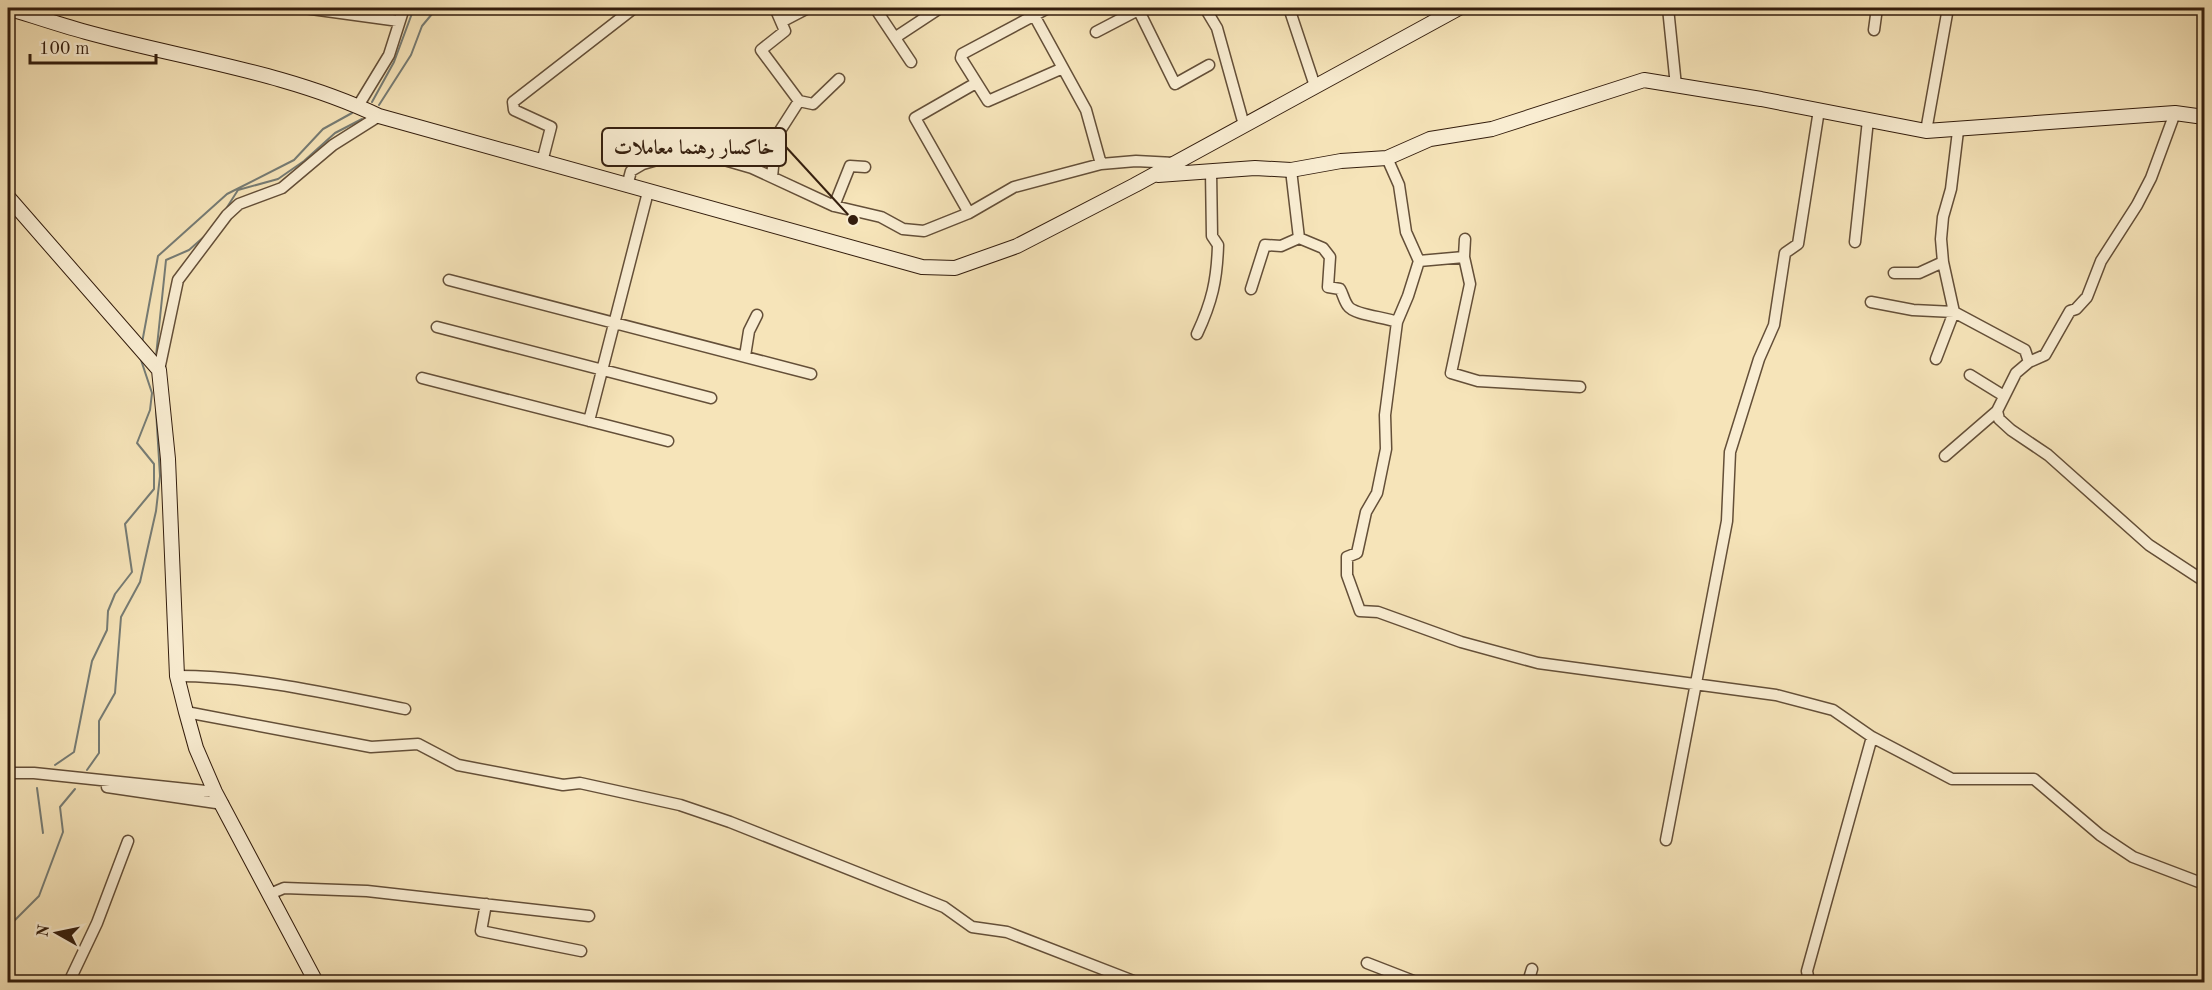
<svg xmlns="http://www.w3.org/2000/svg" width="2212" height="990" font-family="'Old Standard TT',Amiri,serif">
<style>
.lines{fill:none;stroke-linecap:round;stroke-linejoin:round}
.stream{stroke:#767c75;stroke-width:2}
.street-casing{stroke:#644f38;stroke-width:13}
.secondary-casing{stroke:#331d0d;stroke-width:16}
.street{stroke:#f9edd2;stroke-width:10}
.secondary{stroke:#f9edd2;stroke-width:14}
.leader{fill:none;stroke:#331d0d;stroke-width:2}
.callout-dot{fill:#331d0d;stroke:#f9edd2;stroke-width:2}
.callout{fill:#f9edd2;stroke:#331d0d;stroke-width:2}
.callout-label{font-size:20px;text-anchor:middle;font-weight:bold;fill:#331d0d}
</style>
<rect width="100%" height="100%" fill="#f6e4b9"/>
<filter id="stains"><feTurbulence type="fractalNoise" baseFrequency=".00333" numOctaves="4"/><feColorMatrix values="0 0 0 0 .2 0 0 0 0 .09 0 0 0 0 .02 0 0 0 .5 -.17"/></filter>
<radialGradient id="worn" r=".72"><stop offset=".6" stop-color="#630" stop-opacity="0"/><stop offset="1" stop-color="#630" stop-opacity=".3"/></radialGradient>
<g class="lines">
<path class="stream" d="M372 102 394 62 414 8
M379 105 411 55 422 26 437 8
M224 212 238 190 278 179 304 161 335 133 362 119
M142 343 158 256 227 194 294 160 323 129 352 113
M156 356 166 260 189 250 206 235
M55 765 74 752 92 661 107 630 108 611 115 594 132 572 125 524 154 489V464L137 443 150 410 152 393 140 357
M87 770 99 753V721L115 693 121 617 140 582 156 511 160 476 156 410
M37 788 43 833
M8 927 39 896 63 832 60 807 75 789"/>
<defs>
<path id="street" d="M304 8 399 21
M775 8 785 31 761 50 799 101 813 104 839 79
M875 8 911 62
M1030 8 1086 110 1101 164
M1048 8 962 54 961 58 988 101 1063 68
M1205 8 1217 28 1244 125
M1289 8 1315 86
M1668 8 1676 86
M1138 9 1175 84 1209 65
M783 21 808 8
M1874 30 1877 8
M1096 32 1142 8
M896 37 940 8
M358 106 389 55 404 8
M1926 131 1948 8
M1958 131 1951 189 1943 217 1941 239 1943 262 1954 312 2025 350 2029 362
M1387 158 1399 185 1406 232 1419 261 1408 296 1397 322 1385 415 1386 449 1377 493 1366 512 1357 553 1347 557V575L1360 611 1378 612 1461 642 1538 663 1776 695 1833 710 1872 737 1952 779H2034L2100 835 2133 857 2204 884
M542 162 551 127 514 110 513 102 634 8
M1291 170 1299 238 1323 248 1330 257 1328 287 1340 289C1343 294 1344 301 1348 306 1354 315 1385 317 1397 322
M772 177 776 137 799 101
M627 186 631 171 643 164 678 154 707 155 752 168 834 206 881 217 903 229 924 231 969 213 1014 187 1101 164 1136 161 1174 163
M834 206 850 166 865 167
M969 213 915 118 976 83
M1465 239 1464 257 1470 284 1451 373 1478 381 1580 387
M1855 242 1868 120
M1419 261 1464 257
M1894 273H1919L1943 262
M449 280 811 374
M1251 289 1265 245 1281 246 1299 238
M1871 302 1913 310 1954 312 1936 359
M437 327 711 398
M1197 334C1212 302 1217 280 1218 245L1212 236 1211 171
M745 356 749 331 757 315
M159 370 178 280 227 215 239 204 282 188 333 145 379 116
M1970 375 2004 396
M422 378 668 441
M1997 411 1999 419 2011 430 2048 455 2149 545 2204 581
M589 421 648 192
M1945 456 1997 411 2016 373 2029 362 2045 355 2070 311 2076 309 2087 297 2101 261 2137 205 2151 178 2175 113
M177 676C255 676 330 694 405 709
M186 712 371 747 418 744 458 765 563 785 580 783 680 805 730 822 944 907 972 927 1007 932 1136 982
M8 773H34L215 792
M107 787 223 804
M1666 840 1727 521 1730 452 1759 359 1774 325 1785 253 1798 244 1819 110
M270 894 284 888 367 891 589 916
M486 904 481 931 581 951
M1367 963 1416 982
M69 982 97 923 128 841
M1528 982 1532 969
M1809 982 1807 971 1872 737"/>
<path id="secondary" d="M8 8C34 16 60 25 86 32 184 59 287 72 379 116L922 267 955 268 1017 246 1135 185 1459 8
M1158 175 1255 168 1291 170 1341 161 1387 158 1430 139 1492 129 1644 80 1761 99 1926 131 2175 113 2204 117
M8 197 159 370 168 459 177 676 186 712 196 748 215 792 316 982"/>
</defs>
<use href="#street" class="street-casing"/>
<use href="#secondary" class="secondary-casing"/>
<use href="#street" class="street"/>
<use href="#secondary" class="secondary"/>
</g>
<path class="leader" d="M853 220L786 147"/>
<circle class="callout-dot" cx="853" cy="220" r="6"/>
<rect class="callout" x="602" y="128" width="184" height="38" rx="6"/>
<g class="callout-label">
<text x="694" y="154">خاکسار رهنما معاملات</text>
</g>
<rect width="2212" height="990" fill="none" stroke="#f6e4b9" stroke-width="30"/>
<rect x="9" y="9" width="2194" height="972" fill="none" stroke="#331d0d" stroke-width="3"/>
<rect x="15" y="15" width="2182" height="960" fill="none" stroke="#331d0d" stroke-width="1.5"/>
<g transform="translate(57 933) rotate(279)" stroke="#f9edd2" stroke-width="4.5" paint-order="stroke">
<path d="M0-4.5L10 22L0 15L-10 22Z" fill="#331d0d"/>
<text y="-9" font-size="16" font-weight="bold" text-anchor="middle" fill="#331d0d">N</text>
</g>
<path d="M30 54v9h126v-9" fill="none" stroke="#331d0d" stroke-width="3"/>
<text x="39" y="54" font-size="18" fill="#331d0d" stroke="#f9edd2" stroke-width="4.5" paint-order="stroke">100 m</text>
<rect width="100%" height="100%" filter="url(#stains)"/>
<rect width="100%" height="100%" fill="url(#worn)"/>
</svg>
